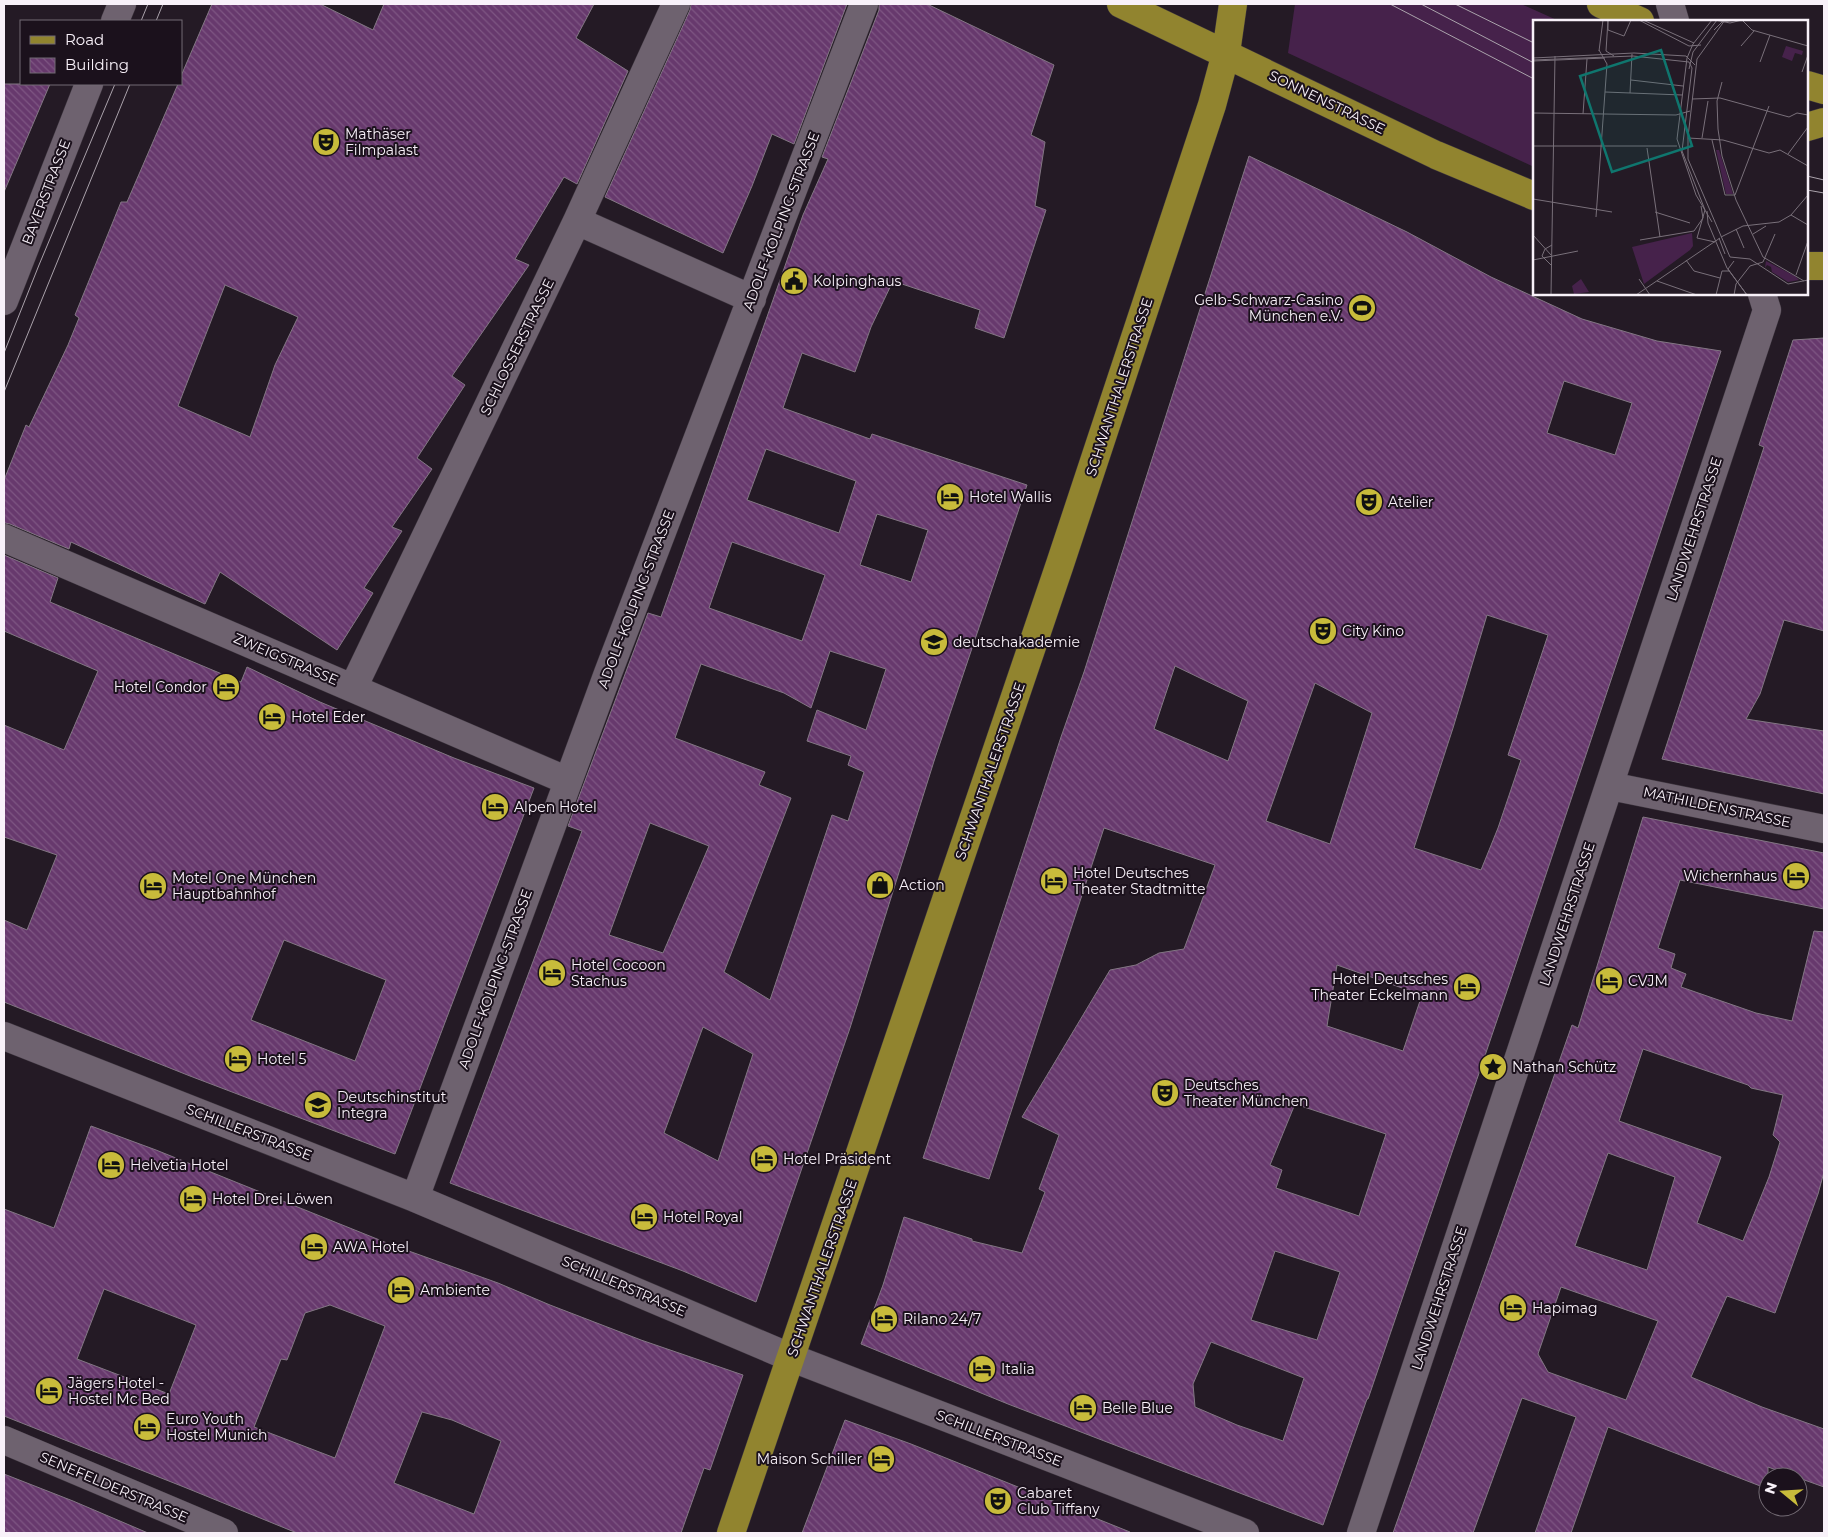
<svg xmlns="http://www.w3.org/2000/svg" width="1828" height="1537" font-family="Montserrat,sans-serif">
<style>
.grass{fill:#46224b}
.building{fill:url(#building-back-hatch);stroke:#837784;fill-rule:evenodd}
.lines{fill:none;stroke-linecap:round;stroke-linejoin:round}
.minor-casing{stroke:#3c343d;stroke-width:29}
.major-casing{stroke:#3c343d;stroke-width:29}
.minor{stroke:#6e626f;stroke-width:28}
.major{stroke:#91842f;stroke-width:28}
.tram{stroke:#aaa2ab;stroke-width:1}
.labels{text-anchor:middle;stroke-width:4;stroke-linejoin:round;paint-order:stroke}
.street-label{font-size:14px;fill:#f8f1f9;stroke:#1b111c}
.poi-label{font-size:14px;fill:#f8f1f9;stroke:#1b111c;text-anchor:start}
.inset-road{fill:none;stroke:#79707a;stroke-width:1}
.view{fill:#0f766e;fill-opacity:0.15;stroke:#0f766e;stroke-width:2.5}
.inset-edge{fill:none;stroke:#f8f1f9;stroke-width:2.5}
</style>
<defs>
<pattern id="building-back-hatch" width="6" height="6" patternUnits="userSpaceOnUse" patternTransform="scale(1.25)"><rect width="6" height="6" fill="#67396d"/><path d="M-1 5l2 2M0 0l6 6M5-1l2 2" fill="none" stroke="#7e5683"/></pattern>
</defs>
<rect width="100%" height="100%" fill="#241a25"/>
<path class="grass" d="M1295 4H1521L1559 21H1534V167L1288 53Z"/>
<path class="building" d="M212 4H320L373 30 384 4H594L576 38 628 71 577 184 564 177 515 259 529 265 452 376 465 385 417 458 432 469 392 527 402 531 364 588 373 593 337 650 220 572 205 604 71 542 69 549 10 524 4 523V480L26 425 29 427 68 345 79 318 75 315 121 202H127L178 84H181V76ZM225 285 298 317 275 365 250 437 178 406Z
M691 4H847L794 144 772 134 752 186 723 253 605 197 690 10Z
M879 4H927L1054 65 1031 135 1045 142 1035 206 1046 210 1004 338 975 328 980 310 893 281 871 327 855 372 802 353 783 408 870 439 872 434 1027 485 935 758 850 1028 756 1302 683 1271 450 1183 582 831 568 826 648 613 661 617 803 215 828 159 822 157 879 10ZM766 449 856 481 839 533 747 500ZM877 514 928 530 911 582 860 565ZM732 542 825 575 802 641 709 608ZM830 651 886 669 866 730 817 710 807 741 851 756 848 765 864 772 848 821 832 815 770 1000 724 972 791 798 759 785 765 772 675 738 701 664 784 693 811 708ZM650 823 709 846 663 953 609 935ZM703 1027 753 1054 718 1161 664 1133Z
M4 84H50L4 192Z
M1249 156 1407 232 1491 277 1582 319 1657 341 1721 351 1509 985 1368 1399H1367L1323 1525 1008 1404 861 1344 883 1285 904 1217 972 1239V1241L1022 1253 1045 1192 1039 1189 1059 1135 1022 1117 1110 970 1136 965 1159 953 1184 949 1215 865 1104 828 989 1179 923 1158 1061 737 1084 672ZM1564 381 1632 403 1615 455 1547 433ZM1487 615 1548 635 1508 755 1521 760 1498 828 1481 870 1414 848 1453 728ZM1175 666 1248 701 1228 761 1154 729ZM1315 683 1372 713 1330 844 1266 821ZM1337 965 1422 995 1403 1051 1327 1026ZM1295 1104 1386 1134 1359 1216 1276 1188 1282 1170 1270 1165ZM1275 1251 1340 1272 1317 1340 1251 1320ZM1211 1342 1304 1378 1283 1441 1237 1425 1195 1407 1193 1384Z
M1824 338V631L1784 620 1760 694 1746 719 1824 731V794L1662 759 1764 447 1759 445 1793 340Z
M4 555 58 578 50 602 241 682 247 667 320 702 454 758 534 788 395 1154 190 1076 4 1002V920L27 930 57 855 4 837V725L64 750 98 671 4 631ZM284 940 386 980 355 1061 251 1020Z
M1643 817 1824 853V909L1680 880 1658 948 1675 954 1671 968 1686 974 1681 987 1756 1013 1792 1021 1814 931 1824 932V1172L1818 1194 1775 1313 1727 1296 1691 1377 1762 1407 1824 1429V1487L1768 1467V1489L1608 1427 1571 1533H1535L1576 1417 1522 1398 1473 1533H1393L1572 1025 1578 1028ZM1643 1049 1748 1085 1751 1088 1783 1095 1773 1135 1780 1142 1769 1177 1743 1241 1697 1223 1721 1157 1619 1121ZM1608 1153 1675 1177 1647 1270 1575 1246ZM1561 1287 1658 1321 1626 1400 1548 1372 1538 1354Z
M91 1126 156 1150 392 1245 498 1283 550 1305 641 1340 743 1375 710 1470 704 1468 681 1533H297L184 1487 4 1416V1209L54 1228ZM104 1289 196 1325 169 1394 77 1359ZM330 1305 385 1326 335 1458 254 1427 281 1359 287 1360 305 1313ZM422 1412 452 1420 501 1441 474 1514 394 1483Z
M845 1420 911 1444 1130 1532V1533H802Z
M4 1474 73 1501 148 1533H4Z"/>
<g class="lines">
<defs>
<path id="minor" d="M1670 4 1675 21
M115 21 122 4
M577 221 752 299
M4 301 89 84
M4 538 568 781
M353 688 577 221 676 4
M1610 786 1824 829
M4 1036 415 1198 792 1358 1245 1533
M415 1198 608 673 864 4
M4 1440 224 1533
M1361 1533 1767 310 1762 294"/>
<path id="major" d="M1121 4 1436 155 1534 196
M1601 4 1640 21
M1807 85 1824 90
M1807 127 1824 122
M1807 266H1824
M731 1533 1060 564 1212 105 1226 53 1233 4"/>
</defs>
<use href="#minor" class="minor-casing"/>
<use href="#major" class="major-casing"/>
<use href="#minor" class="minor"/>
<use href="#major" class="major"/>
<path class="tram" d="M1390 4 1534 79
M1421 4 1534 63
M1455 4 1534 43
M141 21 148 4
M156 21 163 4
M1807 176 1824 180
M1807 190 1824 193
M4 353 39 265 115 84
M4 392 130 84"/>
</g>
<defs>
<symbol id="theatre-disc" viewBox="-11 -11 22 22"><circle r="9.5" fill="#c8bb3b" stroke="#1b111c"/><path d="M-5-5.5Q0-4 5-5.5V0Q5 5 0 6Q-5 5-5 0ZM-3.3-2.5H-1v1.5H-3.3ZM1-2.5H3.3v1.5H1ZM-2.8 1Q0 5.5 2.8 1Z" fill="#111"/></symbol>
<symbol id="civic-disc" viewBox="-11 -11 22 22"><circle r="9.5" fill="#c8bb3b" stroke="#1b111c"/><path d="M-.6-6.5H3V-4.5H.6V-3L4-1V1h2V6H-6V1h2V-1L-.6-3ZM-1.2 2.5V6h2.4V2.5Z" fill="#111"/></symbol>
<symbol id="stadium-disc" viewBox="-11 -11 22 22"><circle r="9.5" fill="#c8bb3b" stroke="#1b111c"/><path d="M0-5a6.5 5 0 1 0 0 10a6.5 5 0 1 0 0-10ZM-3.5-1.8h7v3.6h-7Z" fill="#111"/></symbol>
<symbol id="hotel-disc" viewBox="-11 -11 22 22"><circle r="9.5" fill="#c8bb3b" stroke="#1b111c"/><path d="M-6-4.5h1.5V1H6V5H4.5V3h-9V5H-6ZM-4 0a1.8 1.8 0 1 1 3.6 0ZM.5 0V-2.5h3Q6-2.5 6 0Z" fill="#111"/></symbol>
<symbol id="school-disc" viewBox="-11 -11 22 22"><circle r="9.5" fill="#c8bb3b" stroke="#1b111c"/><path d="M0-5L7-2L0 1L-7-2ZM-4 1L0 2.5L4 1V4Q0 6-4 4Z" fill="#111"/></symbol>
<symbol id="shop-disc" viewBox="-11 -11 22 22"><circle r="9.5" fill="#c8bb3b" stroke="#1b111c"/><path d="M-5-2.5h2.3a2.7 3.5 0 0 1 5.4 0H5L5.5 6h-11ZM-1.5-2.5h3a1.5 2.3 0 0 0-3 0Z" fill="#111"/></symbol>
<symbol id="sight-disc" viewBox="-11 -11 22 22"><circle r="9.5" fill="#c8bb3b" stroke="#1b111c"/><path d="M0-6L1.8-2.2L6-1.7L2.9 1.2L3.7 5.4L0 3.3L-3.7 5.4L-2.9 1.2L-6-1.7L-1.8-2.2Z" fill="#111"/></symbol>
</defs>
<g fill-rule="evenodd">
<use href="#theatre-disc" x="310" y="126" width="32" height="32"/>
<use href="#civic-disc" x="778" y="265" width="32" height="32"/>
<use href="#stadium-disc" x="1346" y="292" width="32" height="32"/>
<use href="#hotel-disc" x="934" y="481" width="32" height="32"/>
<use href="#theatre-disc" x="1353" y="486" width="32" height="32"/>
<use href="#theatre-disc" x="1307" y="615" width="32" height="32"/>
<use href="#school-disc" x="918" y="626" width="32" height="32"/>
<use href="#hotel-disc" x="210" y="671" width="32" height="32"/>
<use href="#hotel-disc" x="256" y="701" width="32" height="32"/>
<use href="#hotel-disc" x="479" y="791" width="32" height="32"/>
<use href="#hotel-disc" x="1780" y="860" width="32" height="32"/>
<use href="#hotel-disc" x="1038" y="865" width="32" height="32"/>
<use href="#shop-disc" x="864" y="869" width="32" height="32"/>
<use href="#hotel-disc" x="137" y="870" width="32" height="32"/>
<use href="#hotel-disc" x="536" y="957" width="32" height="32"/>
<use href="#hotel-disc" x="1593" y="965" width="32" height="32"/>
<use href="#hotel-disc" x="1451" y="971" width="32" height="32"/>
<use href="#hotel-disc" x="222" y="1043" width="32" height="32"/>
<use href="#sight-disc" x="1477" y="1051" width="32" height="32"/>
<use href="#theatre-disc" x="1149" y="1077" width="32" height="32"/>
<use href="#school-disc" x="302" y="1089" width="32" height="32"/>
<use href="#hotel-disc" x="748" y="1143" width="32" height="32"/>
<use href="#hotel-disc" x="95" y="1149" width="32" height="32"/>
<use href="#hotel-disc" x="177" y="1183" width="32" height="32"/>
<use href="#hotel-disc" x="628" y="1201" width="32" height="32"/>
<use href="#hotel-disc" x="298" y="1231" width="32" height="32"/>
<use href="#hotel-disc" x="385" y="1274" width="32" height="32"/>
<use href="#hotel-disc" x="1497" y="1292" width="32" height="32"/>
<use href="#hotel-disc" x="868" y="1303" width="32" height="32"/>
<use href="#hotel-disc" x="966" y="1353" width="32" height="32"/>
<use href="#hotel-disc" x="33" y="1375" width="32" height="32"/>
<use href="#hotel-disc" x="1067" y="1392" width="32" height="32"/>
<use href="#hotel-disc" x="131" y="1411" width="32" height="32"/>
<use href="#hotel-disc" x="865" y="1443" width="32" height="32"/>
<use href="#theatre-disc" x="982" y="1485" width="32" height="32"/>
</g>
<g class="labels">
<g class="street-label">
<text transform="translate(1327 102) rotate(26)" y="5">SONNENSTRASSE</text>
<text transform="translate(46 192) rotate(-69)" y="5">BAYERSTRASSE</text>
<text transform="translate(781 221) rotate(-69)" y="5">ADOLF-KOLPING-STRASSE</text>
<text transform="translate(517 347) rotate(-64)" y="5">SCHLOSSERSTRASSE</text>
<text transform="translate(1119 387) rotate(-72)" y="5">SCHWANTHALERSTRASSE</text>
<text transform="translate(1694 529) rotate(-72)" y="5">LANDWEHRSTRASSE</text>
<text transform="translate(636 599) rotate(-69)" y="5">ADOLF-KOLPING-STRASSE</text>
<text transform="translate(286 659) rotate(23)" y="5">ZWEIGSTRASSE</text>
<text transform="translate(990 771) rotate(-71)" y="5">SCHWANTHALERSTRASSE</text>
<text transform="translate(1717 807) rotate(12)" y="5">MATHILDENSTRASSE</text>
<text transform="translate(1567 914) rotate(-72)" y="5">LANDWEHRSTRASSE</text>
<text transform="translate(495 979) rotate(-70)" y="5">ADOLF-KOLPING-STRASSE</text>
<text transform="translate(249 1132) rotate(21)" y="5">SCHILLERSTRASSE</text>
<text transform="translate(822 1268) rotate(-71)" y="5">SCHWANTHALERSTRASSE</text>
<text transform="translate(624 1286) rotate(23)" y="5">SCHILLERSTRASSE</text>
<text transform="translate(1439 1298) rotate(-72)" y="5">LANDWEHRSTRASSE</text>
<text transform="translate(999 1438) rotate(21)" y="5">SCHILLERSTRASSE</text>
<text transform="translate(114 1487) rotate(23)" y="5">SENEFELDERSTRASSE</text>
</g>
<g class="poi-label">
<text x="345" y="139">Mathäser<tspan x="345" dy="16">Filmpalast</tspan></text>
<text x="813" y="286">Kolpinghaus</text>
<text x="1343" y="305" text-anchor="end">Gelb-Schwarz-Casino<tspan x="1343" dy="16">München e.V.</tspan></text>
<text x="969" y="502">Hotel Wallis</text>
<text x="1388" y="507">Atelier</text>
<text x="1342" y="636">City Kino</text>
<text x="953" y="647">deutschakademie</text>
<text x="207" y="692" text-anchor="end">Hotel Condor</text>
<text x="291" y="722">Hotel Eder</text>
<text x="514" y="812">Alpen Hotel</text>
<text x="1073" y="878">Hotel Deutsches<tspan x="1073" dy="16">Theater Stadtmitte</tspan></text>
<text x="1777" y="881" text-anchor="end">Wichernhaus</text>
<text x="172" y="883">Motel One München<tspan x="172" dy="16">Hauptbahnhof</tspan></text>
<text x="899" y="890">Action</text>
<text x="571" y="970">Hotel Cocoon<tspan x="571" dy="16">Stachus</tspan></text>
<text x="1448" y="984" text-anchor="end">Hotel Deutsches<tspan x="1448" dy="16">Theater Eckelmann</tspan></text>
<text x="1628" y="986">CVJM</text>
<text x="257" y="1064">Hotel 5</text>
<text x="1512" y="1072">Nathan Schütz</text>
<text x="1184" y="1090">Deutsches<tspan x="1184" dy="16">Theater München</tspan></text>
<text x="337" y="1102">Deutschinstitut<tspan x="337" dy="16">Integra</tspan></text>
<text x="783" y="1164">Hotel Präsident</text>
<text x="130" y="1170">Helvetia Hotel</text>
<text x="212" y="1204">Hotel Drei Löwen</text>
<text x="663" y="1222">Hotel Royal</text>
<text x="333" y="1252">AWA Hotel</text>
<text x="420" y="1295">Ambiente</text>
<text x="1532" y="1313">Hapimag</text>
<text x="903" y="1324">Rilano 24/7</text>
<text x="1001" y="1374">Italia</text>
<text x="68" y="1388">Jägers Hotel -<tspan x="68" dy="16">Hostel Mc Bed</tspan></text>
<text x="1102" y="1413">Belle Blue</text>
<text x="166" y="1424">Euro Youth<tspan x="166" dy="16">Hostel Munich</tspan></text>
<text x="862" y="1464" text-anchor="end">Maison Schiller</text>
<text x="1017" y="1498">Cabaret<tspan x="1017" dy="16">Club Tiffany</tspan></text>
</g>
</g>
<g transform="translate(1533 20)">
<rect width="275" height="275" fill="#241a25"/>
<path d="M253 26 270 31 269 35 262 33 259 41 249 37ZM183 130H186L200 174H193ZM159 213 160 226 157 230 111 264 99 227ZM233 241 262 256 266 260 255 262 239 252 238 247 234 245 232 248ZM48 259 56 272 41 274 39 266Z" fill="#46224b"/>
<path class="inset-road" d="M75 0V10L91 16 98 0M75 0 73 31 81 36M106 0 156 26 168 25M110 0 161 23M182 0 197 3 209 0M192 0 164 39 155 117V139L197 237 217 239 255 264 275 260M209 0 219 10 275 26M181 10 189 2 205 0M208 26 221 11M66 31 70 0M0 38 101 33 153 36 162 45M0 40 100 36 156 42 159 48 149 131 172 190 164 218 182 222M0 41 72 38M227 42 237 15M156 49 160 32 184 0M269 52 275 35M98 60 150 66M189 62 184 81 185 109 189 136 203 180 230 237 271 261M72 72 149 75M97 73 99 34M159 79 187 78 256 97 264 93 275 95M0 93 143 95 157 91M50 94 54 39M155 118 190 120 236 133 247 130 275 146M169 118 175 81M179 120 192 175H202M0 126H144M114 128 127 217M255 134 275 107M202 175 236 86M0 179 79 192M174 191 175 203 194 248 214 275M122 192 157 203M258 195 275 205M63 197 74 44 66 30M179 202 163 175 144 119 154 38 160 24 179 0M203 209 211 228M220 214 233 206M0 215 18 235M188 217 210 206 246 202 258 195 275 175M186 218 192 234M107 220 161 211 170 198 168 186M0 240 45 231M153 240 161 251 187 258M201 241 195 249 214 275M18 245 9 236 12 229 19 225M263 255 275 221M106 259 117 275M124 261 164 275M18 275 22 36M103 275 187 218M183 275 189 251H196M201 275 203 264 217 246 230 242 242 214"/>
<path class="view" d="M128 30 159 126 79 152 47 56Z"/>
<rect width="275" height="275" class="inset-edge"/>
</g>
<rect width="1828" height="1537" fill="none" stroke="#f8f1f9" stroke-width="10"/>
<rect x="20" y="20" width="162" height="65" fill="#1b111c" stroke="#736b74"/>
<rect x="30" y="36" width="25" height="8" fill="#91842f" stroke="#736b74"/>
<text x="65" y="45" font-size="15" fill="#f8f1f9">Road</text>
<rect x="30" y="58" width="25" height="15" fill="url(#building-back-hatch)" stroke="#736b74"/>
<text x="65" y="70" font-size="15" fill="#f8f1f9">Building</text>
<g transform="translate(1783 1492) rotate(288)"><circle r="24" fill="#1b111c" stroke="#736b74"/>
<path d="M0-4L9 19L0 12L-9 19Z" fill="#c8bb3b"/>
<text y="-8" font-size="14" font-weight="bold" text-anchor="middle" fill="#f8f1f9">N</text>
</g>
</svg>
